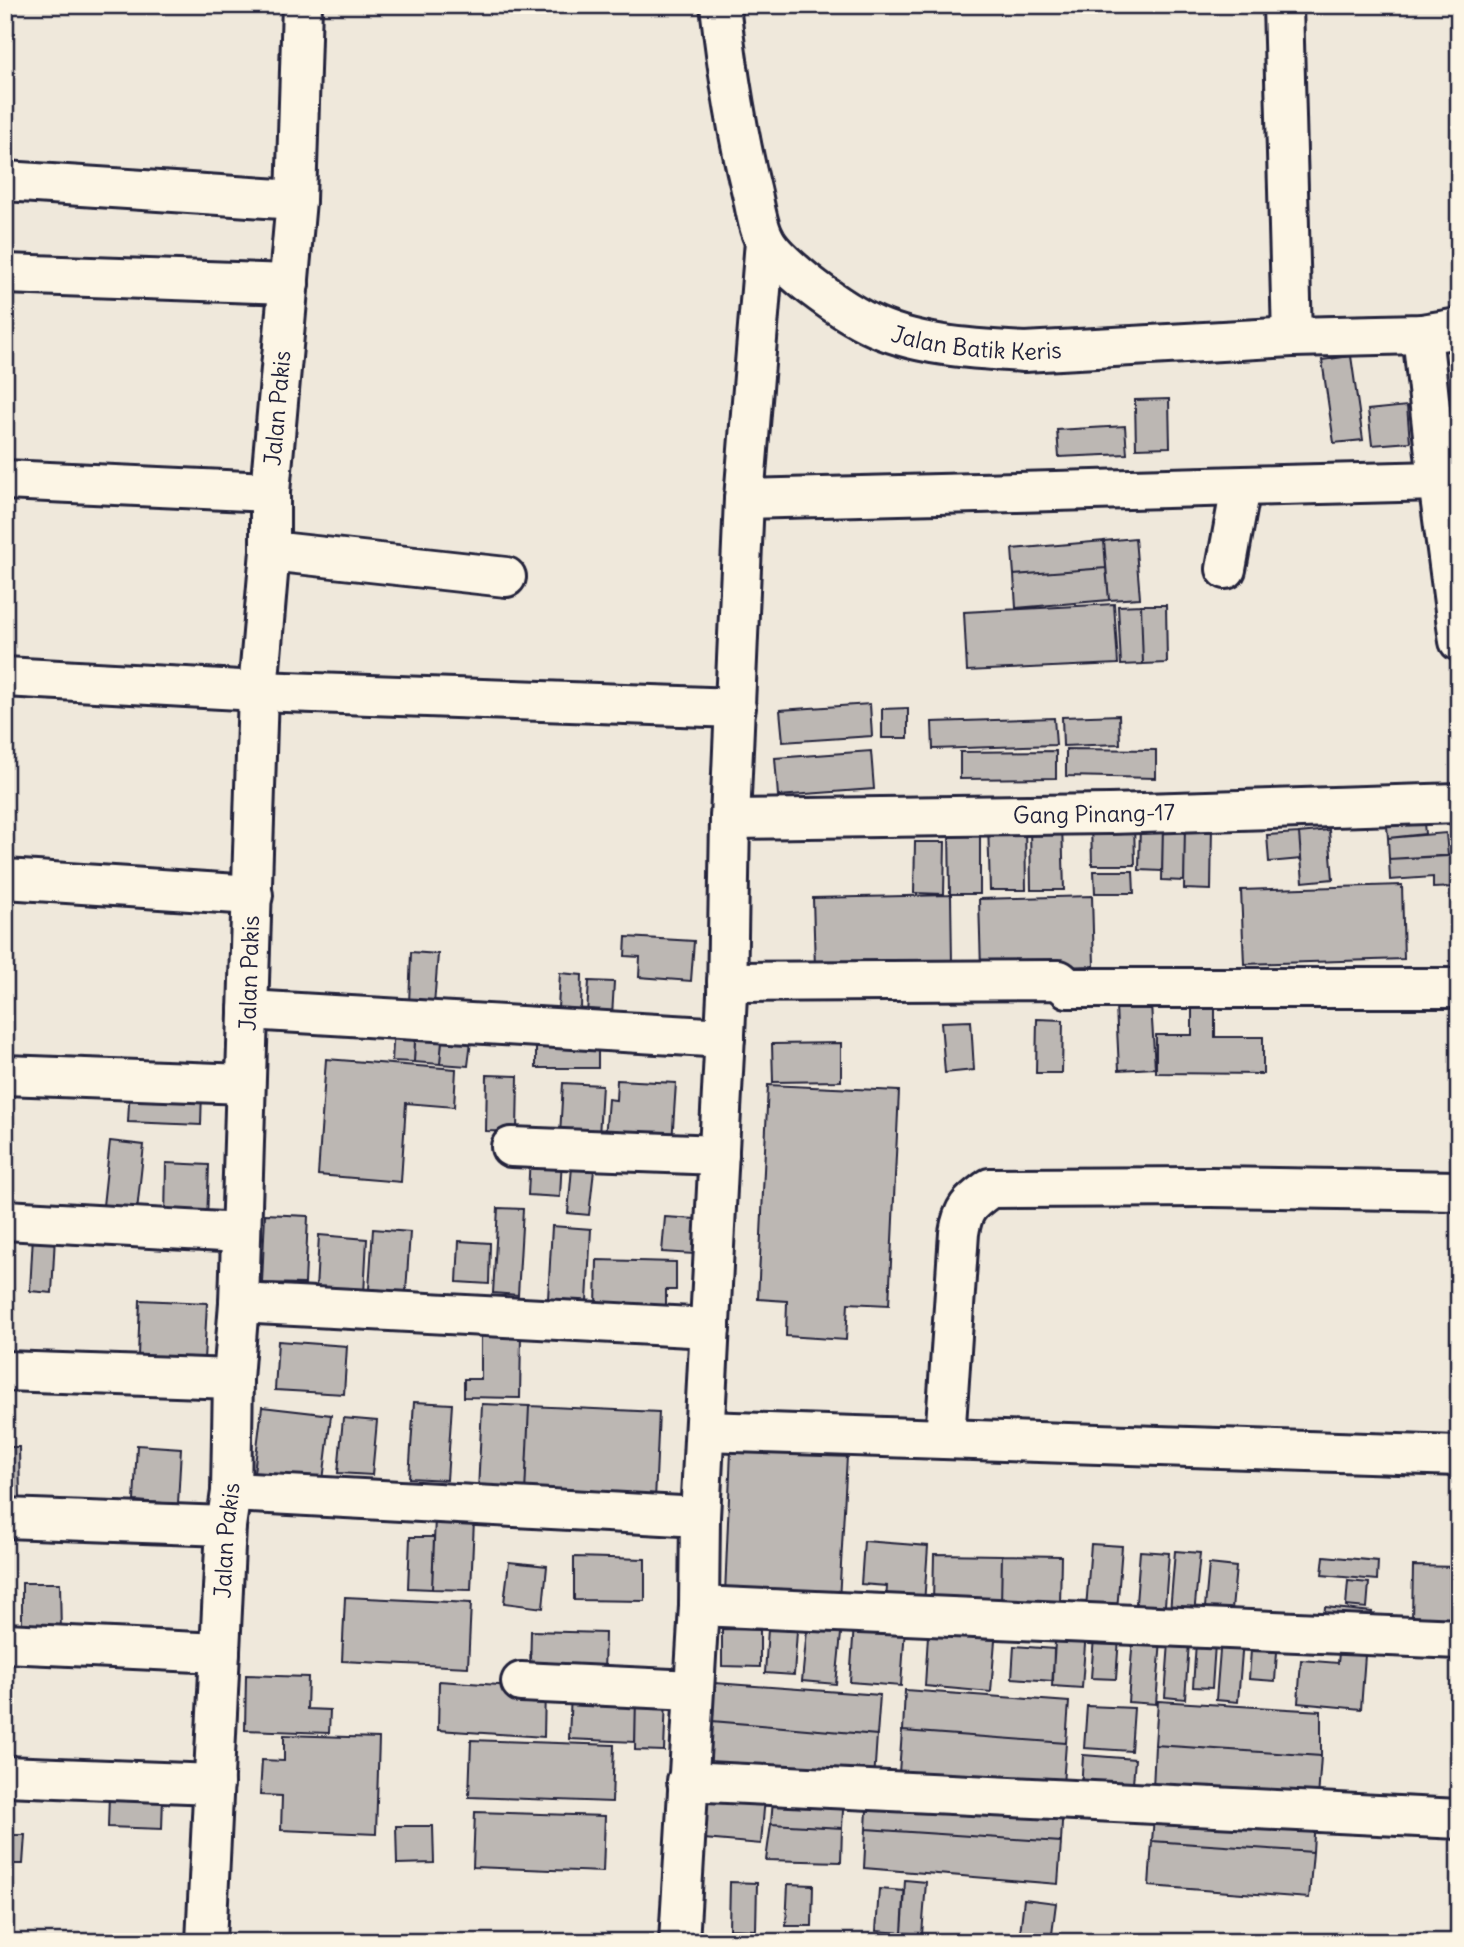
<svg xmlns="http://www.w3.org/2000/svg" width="1464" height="1947" font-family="Delius,sans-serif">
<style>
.building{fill:#bcb7b3;stroke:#22223b;stroke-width:2}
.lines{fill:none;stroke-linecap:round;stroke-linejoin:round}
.minor-casing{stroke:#22223b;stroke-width:44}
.minor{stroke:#fcf5e5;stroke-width:38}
.labels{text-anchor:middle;stroke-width:5;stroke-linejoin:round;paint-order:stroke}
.street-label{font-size:23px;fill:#22223b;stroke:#fcf5e5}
</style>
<rect width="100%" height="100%" fill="#efe8db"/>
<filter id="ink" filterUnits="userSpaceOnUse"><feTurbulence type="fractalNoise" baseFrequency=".0143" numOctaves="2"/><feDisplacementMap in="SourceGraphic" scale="14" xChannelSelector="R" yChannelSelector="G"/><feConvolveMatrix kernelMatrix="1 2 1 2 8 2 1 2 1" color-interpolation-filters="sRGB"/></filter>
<g filter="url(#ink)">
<path class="building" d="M1351 356 1363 440 1334 443 1322 360Z
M1169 399 1170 447 1136 448 1135 400Z
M1407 406 1410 442 1372 445 1368 410Z
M1125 426 1127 454 1059 457 1057 430Z
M1459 439V479L1454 480 1446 442Z
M1135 538 1140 598 1109 600 1104 541Z
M1104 541 1106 568 1014 575 1012 549Z
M1106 568 1109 600 1016 608 1014 575Z
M1114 604 1118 664 967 671 964 612Z
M1141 605 1143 664 1121 665 1118 606Z
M1141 605H1166L1167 663 1143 664Z
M870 704 872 736 783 742 780 710Z
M908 708V738H882V709Z
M1119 715 1120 744 1063 746 1062 717Z
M1054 718 1056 745 933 749 932 722Z
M1066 749 1156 750V778L1066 776Z
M871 751 874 789 778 796 775 758Z
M1056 751V778L960 779V752Z
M1423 812 1425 834 1388 838 1386 815Z
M1134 820 1135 865H1092L1091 821Z
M1025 822 1026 890H990L988 823Z
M1062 823 1064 890H1031L1030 824Z
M1140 823 1163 824 1162 871 1139 870Z
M1163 824H1185L1184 881 1162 880Z
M1185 824H1212L1211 890 1184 889Z
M949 830 980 831V894H950Z
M1329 830 1333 879 1303 882 1299 833Z
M1299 833 1301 859 1269 862 1267 835Z
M1446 833 1448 856 1389 859 1388 838Z
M915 842H945L944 894 914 893Z
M1455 855 1457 887 1433 888V877L1390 880 1389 859Z
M1094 871H1133L1134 893H1095Z
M1402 885 1404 959 1244 964 1241 890Z
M951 895 952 964 815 968 813 898Z
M1092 896 1094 966 981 969 979 899Z
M626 937 694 941 691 981 639 977 640 957 625 956Z
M411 952 438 954 434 1005 409 1004Z
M560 973 582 975 581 1009 558 1008Z
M589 981 614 982 612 1017 587 1015Z
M1192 995H1215V1037H1263V1074L1156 1073V1035H1192Z
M1151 1004 1155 1068 1119 1070 1116 1006Z
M1037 1019 1063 1020 1062 1073H1036Z
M971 1021 974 1070 945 1073 941 1022Z
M394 1024 416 1025 414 1062 392 1061Z
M443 1029 472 1032 468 1066 440 1064Z
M536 1034H598V1068H536Z
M415 1039 442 1041 440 1064 414 1062Z
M841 1043V1081L773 1082 772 1044Z
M326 1059 456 1069 454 1107 406 1103 401 1182 318 1175Z
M487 1075 518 1076 517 1132 486 1131Z
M617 1080 676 1083 672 1143 605 1139 608 1099 616 1100Z
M563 1083 602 1085 599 1137 560 1135Z
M130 1085 202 1089 201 1125 128 1122Z
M768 1085 899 1091 889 1305 848 1303 846 1340 786 1336 787 1301 758 1299Z
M110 1141 144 1145 136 1220 102 1215Z
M530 1155 562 1157 560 1197 528 1195Z
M166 1163 209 1165 207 1221 165 1220Z
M572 1167 594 1170 589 1215 568 1213Z
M498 1208 523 1209 518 1295 493 1293Z
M265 1214 308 1216 305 1284 262 1283Z
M665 1217 696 1219 694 1254 662 1252Z
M552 1226 591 1229 587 1301 548 1299Z
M373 1229 410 1232 406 1292 369 1289Z
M33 1235 55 1236 52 1293 30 1291Z
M319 1235 367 1239 364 1294 316 1290Z
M459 1241 490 1243 489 1284 457 1282Z
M597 1260 676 1262V1290H666V1310L596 1309Z
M140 1300 207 1303 204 1360 138 1356Z
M481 1332 521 1333 520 1398 464 1397V1379H481Z
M278 1341 347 1346 344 1394 275 1390Z
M414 1402 452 1404 447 1480 409 1478Z
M482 1404 529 1406 525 1494 478 1492Z
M529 1406 659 1412 655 1500 525 1494Z
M262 1407 331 1415 322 1489 253 1481Z
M343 1418 377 1421 372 1475 338 1473Z
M137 1445 181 1448 178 1504 134 1501Z
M5 1447H19L20 1498H5Z
M731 1450 847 1456 839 1601 725 1594Z
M435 1518 474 1520 471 1590 432 1589Z
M410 1537H434L432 1589 408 1588Z
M864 1541 928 1546 924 1604 886 1601 887 1586 861 1584Z
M1091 1544 1122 1546 1117 1611 1086 1609Z
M1140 1551 1169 1553 1164 1618 1135 1616Z
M1175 1551 1200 1553 1194 1615 1170 1612Z
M934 1554 1002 1555 1001 1605 933 1603Z
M1002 1555 1061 1556 1060 1606 1001 1605Z
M1324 1556 1378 1561 1377 1580 1322 1575Z
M574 1557 645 1559V1601L574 1600Z
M509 1562 547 1566 543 1608 504 1603Z
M1209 1564 1236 1567 1231 1620 1204 1618Z
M1413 1566 1459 1567V1621H1412Z
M1348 1581 1369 1583 1367 1608 1346 1606Z
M22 1583H60L61 1634 22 1635Z
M345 1597 471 1603 468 1667 342 1661Z
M1325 1607 1372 1612 1370 1632 1323 1628Z
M808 1620 842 1624 836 1684 802 1681Z
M854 1624 905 1628 901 1686 850 1682Z
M1056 1628 1086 1630 1082 1688 1052 1686Z
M722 1629 760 1630V1667L722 1666Z
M768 1629 797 1631 794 1675 765 1673Z
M531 1631 605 1633 604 1675 530 1673Z
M928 1635 995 1640 991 1692 925 1686Z
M1094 1637 1119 1638 1116 1679 1091 1678Z
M1133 1637 1161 1639 1156 1704 1128 1702Z
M1221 1638 1243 1640 1238 1702 1216 1700Z
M1169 1642 1189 1643 1185 1699 1165 1697Z
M1196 1642 1215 1644 1212 1688 1193 1687Z
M1014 1646 1054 1649 1053 1681 1012 1678Z
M1251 1650 1277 1652 1275 1681 1249 1679Z
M1339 1653 1365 1655 1361 1709 1298 1703 1301 1660 1338 1663Z
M246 1675 308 1677 307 1709 330 1710 329 1733 245 1730Z
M439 1681 545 1688 544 1737 438 1730Z
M715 1683 880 1695 877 1735 712 1721Z
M905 1690 1069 1702 1066 1743 903 1731Z
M571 1692 636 1695 635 1742 569 1739Z
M636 1695 666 1697 664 1751 635 1750Z
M1158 1701 1321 1711V1756L1155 1745Z
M1087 1706 1134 1708 1131 1751 1084 1748Z
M712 1721 877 1735 874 1780 708 1768Z
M902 1731 1066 1743 1063 1785 899 1773Z
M284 1735 379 1738 376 1834 281 1830 282 1796 260 1795 262 1760 284 1761Z
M471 1740 614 1745 612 1802 469 1797Z
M1155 1745 1321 1756 1318 1799 1153 1789Z
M1083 1755 1135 1759 1132 1796 1081 1793Z
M774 1787 844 1793 842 1828 771 1824Z
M868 1790 1063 1804 1061 1842 866 1829Z
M708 1792 765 1797 761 1844 704 1839Z
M109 1794 163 1797 162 1829 108 1827Z
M1155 1806 1315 1817 1313 1852 1152 1841Z
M475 1812 605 1816 603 1872 473 1867Z
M771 1824 842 1828 841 1862 766 1860Z
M396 1826H433L434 1863 397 1864Z
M866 1829 1061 1842 1058 1884 864 1868Z
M5 1835H25L23 1864H5Z
M1152 1841 1313 1852 1309 1898 1149 1886Z
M905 1880 926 1882 922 1935 902 1933Z
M730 1882 757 1883 756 1930 729 1929Z
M788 1884 813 1885 812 1926H786Z
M879 1889 905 1891 902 1933 876 1931Z
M1024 1899 1056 1903 1051 1942H1019Z"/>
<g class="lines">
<defs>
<g id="minor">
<path id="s1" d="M720 5C727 67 736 128 751 189 755 205 757 226 765 240 772 254 794 272 806 282 825 297 846 312 868 323 914 346 973 349 1024 352L1292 337 1422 334 1459 328"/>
<path d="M1283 5 1292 337"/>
<path d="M5 181 296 200"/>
<path d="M5 274 289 284"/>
<path d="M1422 334 1438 481 1459 641"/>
<path d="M5 480 270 492"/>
<path d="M744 499 1438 481"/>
<path d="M270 551 506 577"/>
<path d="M1226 569 1241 487"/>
<path d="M5 677 258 691 736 708"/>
<path id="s2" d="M730 819 1110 814 1459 803"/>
<path d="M5 879 253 895"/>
<path d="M727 982 1059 980 1068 988H1459"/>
<path d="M248 1010 725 1038"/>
<path d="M5 1075 245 1084"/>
<path d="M511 1147 719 1155"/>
<path d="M5 1220 241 1233"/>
<path d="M239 1303 710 1328"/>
<path d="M5 1371 233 1379"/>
<path d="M705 1431 1459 1456"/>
<path d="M945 1439 959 1233C963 1207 970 1203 990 1188L1211 1187 1459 1191"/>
<path d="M231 1492 700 1517"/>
<path d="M5 1518 226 1526"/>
<path d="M699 1606 1459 1639"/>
<path d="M5 1643 220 1653"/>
<path d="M521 1682 693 1690"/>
<path d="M5 1776 214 1784"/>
<path d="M687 1781 1459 1819"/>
<path id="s3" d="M206 1942 226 1526 231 1492 233 1379 239 1303 258 691 270 551V492L296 200 302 5"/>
<path d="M679 1942 699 1606 700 1517 727 995 730 819 744 499 765 241"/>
</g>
</defs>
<use href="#minor" class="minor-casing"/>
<use href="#minor" class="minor"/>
</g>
</g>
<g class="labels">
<g class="street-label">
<text dy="8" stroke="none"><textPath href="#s1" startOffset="485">Jalan Batik Keris</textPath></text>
<text dy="8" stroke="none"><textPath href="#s3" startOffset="1536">Jalan Pakis</textPath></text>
<text dy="8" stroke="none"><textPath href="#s2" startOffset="364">Gang Pinang-17</textPath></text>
<text dy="8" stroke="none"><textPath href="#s3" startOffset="970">Jalan Pakis</textPath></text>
<text dy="8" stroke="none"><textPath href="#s3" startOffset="402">Jalan Pakis</textPath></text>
</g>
</g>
<rect width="1464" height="1947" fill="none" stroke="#fcf5e5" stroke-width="28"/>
<rect x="14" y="14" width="1436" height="1919" fill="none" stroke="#22223b" stroke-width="2.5" filter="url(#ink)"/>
</svg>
